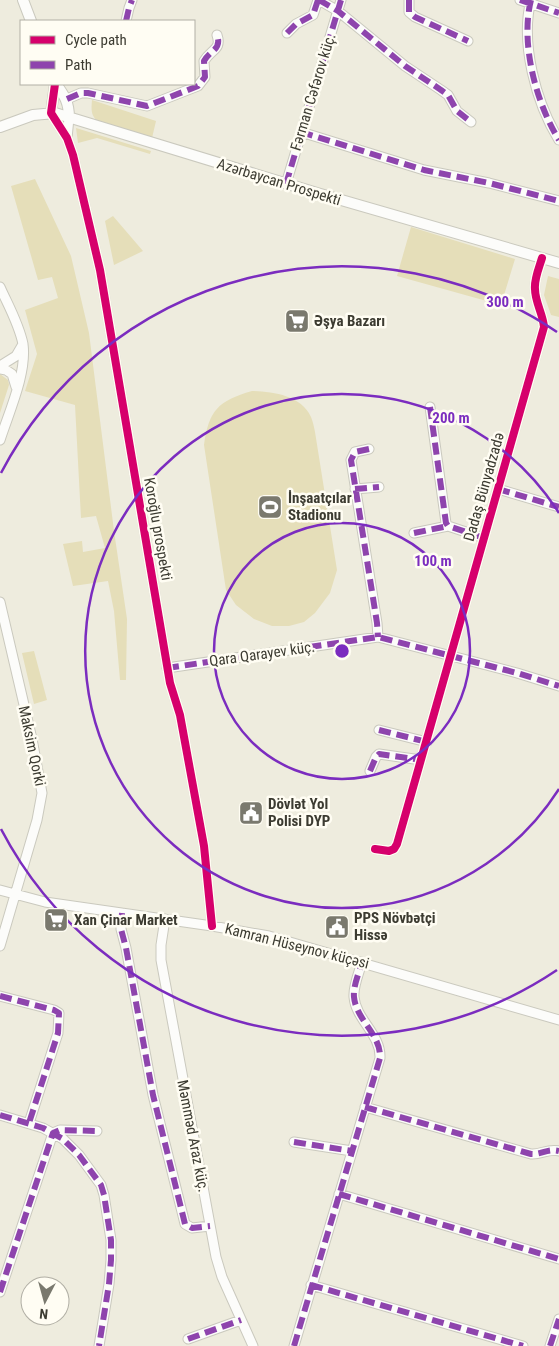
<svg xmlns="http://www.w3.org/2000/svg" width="559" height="1346" font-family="'Roboto Condensed',sans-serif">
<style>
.green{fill:#e5deb9}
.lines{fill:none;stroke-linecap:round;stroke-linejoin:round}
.minor-casing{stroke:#cac9be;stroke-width:11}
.tertiary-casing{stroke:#cac9be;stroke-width:12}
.minor{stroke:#fcfcfa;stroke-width:9}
.tertiary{stroke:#fcfcfa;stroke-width:10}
.quiet{stroke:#8e44ad;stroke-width:6;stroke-dasharray:12 6;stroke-linecap:butt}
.cycleway-casing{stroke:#fffdf3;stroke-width:11}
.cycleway{stroke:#d6006c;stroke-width:8}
.ring{fill:none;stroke:#7b2cbf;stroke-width:2.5}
.labels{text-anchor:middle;stroke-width:5;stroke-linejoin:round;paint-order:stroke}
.street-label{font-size:15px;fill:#3c3b31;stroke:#fffdf3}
.poi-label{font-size:15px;font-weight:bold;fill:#3c3b31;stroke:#fffdf3;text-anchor:start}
.centre{fill:#7b2cbf;stroke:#fffdf3;stroke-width:2.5}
.ring-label{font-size:15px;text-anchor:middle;font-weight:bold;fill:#7b2cbf;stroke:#fffdf3;stroke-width:5;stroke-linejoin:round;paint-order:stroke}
</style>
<rect width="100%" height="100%" fill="#eeecde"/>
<path class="green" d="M92 100 156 121 152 138 99 122C91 117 91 110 92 100Z
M76 128 151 151 150 154 97 138 78 143Z
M35 179 71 256 89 333 114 531 127 619 126 680H120L114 611 108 581 73 586 63 544 82 541 83 552 105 548 96 516 81 518 75 405 25 391 37 354 25 310 58 298 52 277 38 280 11 186Z
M113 216 143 251 114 265 105 221Z
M411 227 515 259 501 305 397 276Z
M548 276 559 279V317L551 315 544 295Z
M0 374 8 380 9 385 0 413Z
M252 391C273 392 301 395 311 417 313 422 314 427 315 432L337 570 330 593 315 613 304 622 289 626H272L254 619 236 605 226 590 204 445C209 410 218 401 252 391Z
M34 651 47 700 34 704 22 653Z"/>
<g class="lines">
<defs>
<path id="minor" d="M319 0 338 11 405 66 441 90 448 95 457 111 471 122
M409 0V12L415 17 468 41
M520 0 559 13
M531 0C520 43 536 103 559 140
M126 21 129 8 132 0
M287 33 296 24 313 15 318 0
M67 99 81 93H88L147 106 198 86 205 77 204 61C211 49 222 50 217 35
M51 113 67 138 73 155 100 270 170 683 180 715 204 846 212 926
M301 132 424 170 489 183 559 201
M67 138 69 118
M286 184 341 0
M0 287C8 305 19 324 23 344 27 373 9 412 0 440
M0 366 16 356 23 344
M0 369 6 370 12 374 16 387
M430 407 446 523 448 526 484 538
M369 449 355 452 351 460 377 623 378 637
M355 489 379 487
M498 489 559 507
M414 533 448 526
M0 602 32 739 42 793 37 820 0 946
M167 668 378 637 517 673 559 686
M379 730 427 742
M370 771 376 757 379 754 421 760
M375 849 389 851 394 849 397 844 544 327C543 314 535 302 535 289 534 279 539 268 542 258
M0 890 45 902 212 926 269 936 559 1020
M122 913 121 929 126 948 153 1095 185 1224 192 1228 210 1226
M165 919 161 945V960L216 1257 222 1277 253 1346
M0 996 54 1010 59 1013 58 1033 29 1123
M365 1107 531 1154C541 1155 548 1148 559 1151
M0 1115 43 1128 63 1139 79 1155 101 1185 104 1195 111 1240V1260L109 1284 99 1346
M294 1142 352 1151
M339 1194 559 1259
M311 1285 523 1346
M0 1292 53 1133 60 1130 97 1131
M188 1339 241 1320
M294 1346 380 1058C381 1034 356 1020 354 997 353 986 359 973 362 962
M550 1346 559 1319"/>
<path id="tertiary" d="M23 0 31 21
M56 84C65 96 69 103 69 118
M51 113 55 84
M0 127 33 115 55 113 317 193 559 263"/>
</defs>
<use href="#minor" class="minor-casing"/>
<use href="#tertiary" class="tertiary-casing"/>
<use href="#minor" class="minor"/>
<use href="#tertiary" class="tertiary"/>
<path class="quiet" d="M319 0 338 11 405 66 441 90 448 95 457 111 471 122
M409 0V12L415 17 468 41
M520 0 559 13
M531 0C520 43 536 103 559 140
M126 21 129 8 132 0
M287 33 296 24 313 15 318 0
M67 99 81 93H88L147 106 198 86 205 77 204 61C211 49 222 50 217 35
M301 132 424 170 489 183 559 201
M286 184 341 0
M430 407 446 523 448 526 484 538
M369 449 355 452 351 460 377 623 378 637
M355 489 379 487
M498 489 559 507
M414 533 448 526
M167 668 378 637 517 673 559 686
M379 730 427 742
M370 771 376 757 379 754 421 760
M122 913 121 929 126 948 153 1095 185 1224 192 1228 210 1226
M0 996 54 1010 59 1013 58 1033 29 1123
M365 1107 531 1154C541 1155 548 1148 559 1151
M0 1115 43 1128 63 1139 79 1155 101 1185 104 1195 111 1240V1260L109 1284 99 1346
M294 1142 352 1151
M339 1194 559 1259
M311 1285 523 1346
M0 1292 53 1133 60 1130 97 1131
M188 1339 241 1320
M294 1346 380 1058C381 1034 356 1020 354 997 353 986 359 973 362 962
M550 1346 559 1319"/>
<defs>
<path id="cycleway" d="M55 84 51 113 67 138 73 155 100 270 170 683 180 715 204 846 212 926
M375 849 389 851 394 849 397 844 544 327C543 314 535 302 535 289 534 279 539 268 542 258"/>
</defs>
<use href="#cycleway" class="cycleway-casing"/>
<use href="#cycleway" class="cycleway"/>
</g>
<g class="ring">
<circle cx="342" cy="651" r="128"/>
<path d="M559 789A257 257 0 1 1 559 513"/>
<path d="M557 970A385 385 0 0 1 1 829M1 473A385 385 0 0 1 557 332"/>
</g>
<defs>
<symbol id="supermarket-square" viewBox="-11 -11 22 22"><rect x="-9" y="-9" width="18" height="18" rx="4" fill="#7a796e" stroke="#fffdf3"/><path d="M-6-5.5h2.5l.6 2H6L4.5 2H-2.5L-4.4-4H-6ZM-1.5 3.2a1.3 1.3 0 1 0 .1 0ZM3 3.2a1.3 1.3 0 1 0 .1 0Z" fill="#fff"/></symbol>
<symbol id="stadium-square" viewBox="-11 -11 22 22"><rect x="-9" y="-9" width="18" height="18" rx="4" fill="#7a796e" stroke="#fffdf3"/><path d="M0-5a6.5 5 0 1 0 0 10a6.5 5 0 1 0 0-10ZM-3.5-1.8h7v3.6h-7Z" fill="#fff"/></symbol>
<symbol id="civic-square" viewBox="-11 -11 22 22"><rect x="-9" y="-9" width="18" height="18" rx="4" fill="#7a796e" stroke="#fffdf3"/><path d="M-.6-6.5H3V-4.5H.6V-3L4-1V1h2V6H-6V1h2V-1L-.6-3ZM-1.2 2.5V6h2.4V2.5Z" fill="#fff"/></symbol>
</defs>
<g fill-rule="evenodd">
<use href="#supermarket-square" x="283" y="307" width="28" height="28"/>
<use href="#stadium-square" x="256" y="493" width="28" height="28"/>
<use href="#civic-square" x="237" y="799" width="28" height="28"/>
<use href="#supermarket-square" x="42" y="906" width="28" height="28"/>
<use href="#civic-square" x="323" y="913" width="28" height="28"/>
</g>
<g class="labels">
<g class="street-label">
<text transform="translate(313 92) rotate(-73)" y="5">Fərman Cəfərov küç.</text>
<text transform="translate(279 182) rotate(17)" y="5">Azərbaycan Prospekti</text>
<text transform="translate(484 487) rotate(-74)" y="5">Dadaş Bünyadzadə</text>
<text transform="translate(158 529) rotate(80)" y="5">Koroğlu prospekti</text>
<text transform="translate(262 654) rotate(-8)" y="5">Qara Qarayev küç.</text>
<text transform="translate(32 746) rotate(78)" y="5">Maksim Qorki</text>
<text transform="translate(297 946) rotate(14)" y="5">Kamran Hüseynov küçəsi</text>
<text transform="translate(193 1136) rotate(79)" y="5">Məmməd Araz küç.</text>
</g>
<g class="poi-label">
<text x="314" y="326">Əşya Bazarı</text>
<text x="288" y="503">İnşaatçılar<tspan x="288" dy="17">Stadionu</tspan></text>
<text x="268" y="809">Dövlət Yol<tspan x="268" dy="17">Polisi DYP</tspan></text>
<text x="354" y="923">PPS Növbətçi<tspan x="354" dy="17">Hissə</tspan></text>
<text x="74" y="925">Xan Çinar Market</text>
</g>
</g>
<circle cx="342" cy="651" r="8" class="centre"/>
<g class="ring-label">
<text x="505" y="307">300 m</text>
<text x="451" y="423">200 m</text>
<text x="433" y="566">100 m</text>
</g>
<rect x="20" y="20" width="175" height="65" fill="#fffdf3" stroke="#b1afa5"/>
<rect x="30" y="36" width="25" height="8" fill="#d6006c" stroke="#b1afa5"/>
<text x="65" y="45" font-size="15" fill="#3c3b31">Cycle path</text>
<rect x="30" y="61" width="25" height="8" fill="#8e44ad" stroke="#b1afa5"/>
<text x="65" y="70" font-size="15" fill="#3c3b31">Path</text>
<g transform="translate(45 1301) rotate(186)"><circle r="24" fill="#fffdf3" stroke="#b1afa5"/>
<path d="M0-4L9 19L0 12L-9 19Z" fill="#7a796e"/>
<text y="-8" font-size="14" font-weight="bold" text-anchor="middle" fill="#3c3b31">N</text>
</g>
</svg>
